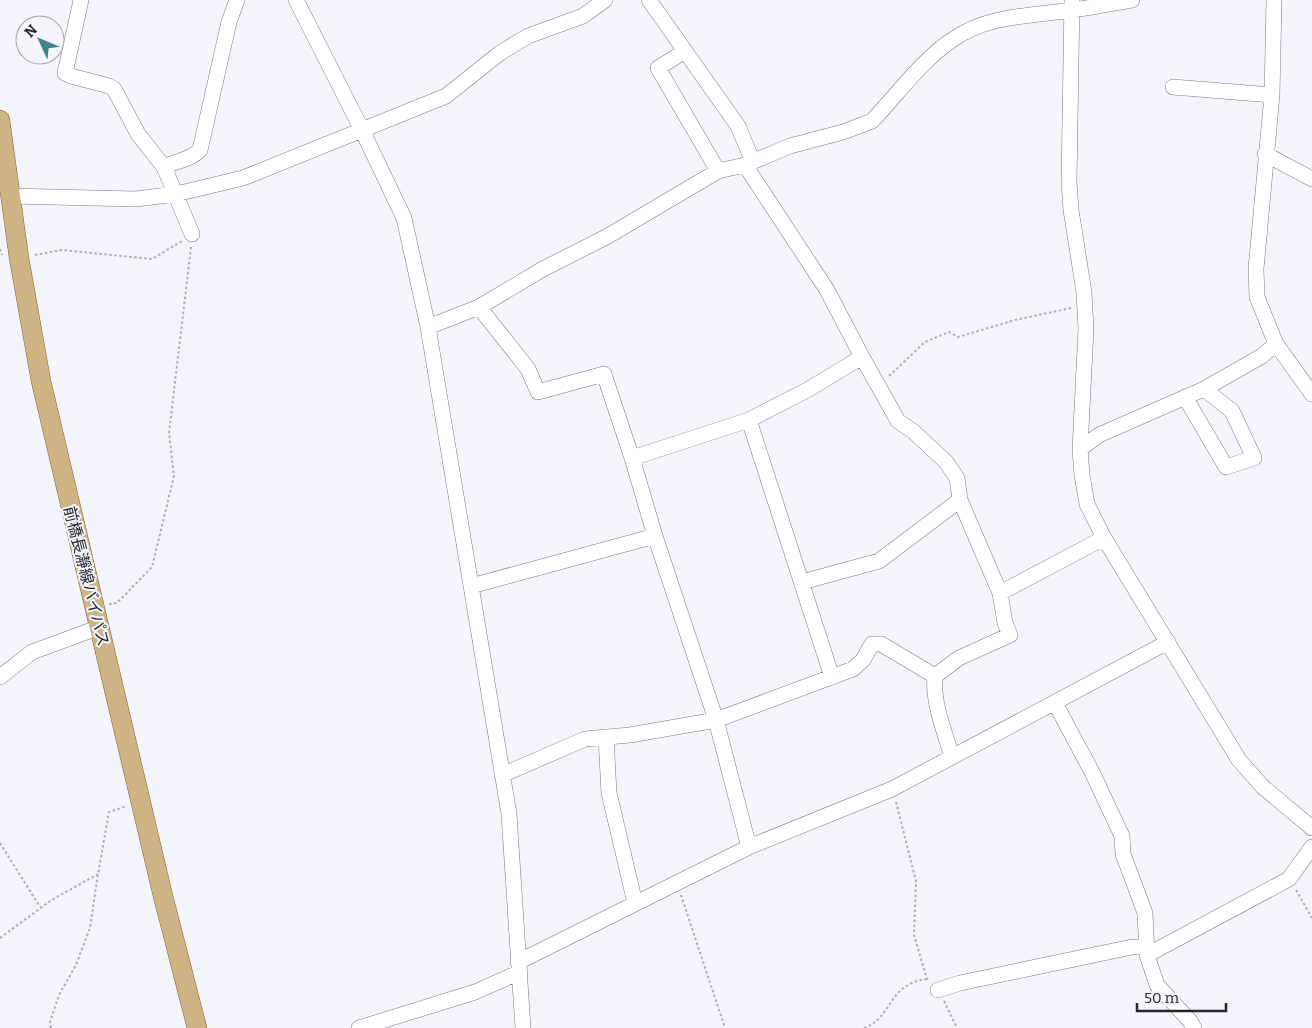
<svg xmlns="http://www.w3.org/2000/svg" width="1312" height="1028" font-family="Bitter,'Noto Sans JP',serif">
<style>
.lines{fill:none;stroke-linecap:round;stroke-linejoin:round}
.minor-casing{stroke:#78797e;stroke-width:16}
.major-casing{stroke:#7e6130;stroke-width:20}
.path{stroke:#abadb1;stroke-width:2;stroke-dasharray:2.5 2.5;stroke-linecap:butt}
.minor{stroke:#fff;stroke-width:15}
.major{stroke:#ceb385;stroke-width:19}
.labels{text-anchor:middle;stroke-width:4;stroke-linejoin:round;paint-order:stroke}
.street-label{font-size:16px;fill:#262729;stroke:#f3f5fb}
</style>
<rect width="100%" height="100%" fill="#f3f5fb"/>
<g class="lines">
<defs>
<path id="minor" d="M81 0 65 73 71 76 109 86 114 89 138 134 164 167 192 234
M296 0 362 130 404 218 428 327 509 814 523 1028
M649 0 738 126 753 162
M1072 0 1069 182 1071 210 1084 292 1086 329 1080 449 1082 475 1087 504 1104 538 1239 760 1263 787 1312 828
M1274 0 1272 95 1256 269 1257 297 1276 344 1312 394
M685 51 658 68 718 171
M1173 87 1272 95
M1265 154 1312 179
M745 165 827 290 862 357 898 421 914 432 946 462 957 478 960 500 1000 593 1005 623 1010 635 959 658 935 676C932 701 945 733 952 757
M164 167C177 160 189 161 200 150L229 22 237 0
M10 196 136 199 176 194 243 178 446 96 500 53 528 36 583 16 605 0
M479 307 528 369 538 392 604 374 632 458 655 536 716 720 749 847
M428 327 479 307 543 269 608 236 718 171 745 165 790 146 843 132 872 121C896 96 923 59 952 40 987 15 1031 16 1072 10 1092 8 1112 3 1132 0
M1185 397 1226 467 1254 458 1232 411 1204 389
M749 420 832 677
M1080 449 1099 435 1204 389 1262 356 1276 344
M632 458 749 420 809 389 862 357
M802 582 879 561 960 500
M471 586 655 536
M1000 593 1104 538
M0 677 32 652 100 627
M1055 703 1092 772 1122 836 1123 854 1145 913 1147 955 1157 985 1190 1021 1194 1028
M606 737 609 793 635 903
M502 775 585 739 630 735 716 720 853 669 863 660 872 644H881L935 676
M1147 955 1289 879 1312 847
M518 962 749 847 892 789 1168 642
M938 990 960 983 1132 947H1147
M359 1028 475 992 520 972"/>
<path id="major" d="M0 120 19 258 41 381 163 896 197 1028"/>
</defs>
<use href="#minor" class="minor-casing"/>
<use href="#major" class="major-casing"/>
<path class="path" d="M0 249 2 255
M35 255 62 250 152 259 182 241
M889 376 925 342 949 332 958 337 1015 320 1071 308
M109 604 117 603 152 567 174 476 169 433 191 247
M896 802 916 881 914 935 927 979 929 981
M0 843 40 907
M1296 890 1312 918
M681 895 725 1028
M0 938 50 901 98 874
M944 1001 957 1028
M51 1028 50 1022 59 995 76 965 90 928 97 880 109 812 127 806
M864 1028C893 1018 887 984 927 979"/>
<use href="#minor" class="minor"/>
<use href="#major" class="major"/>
</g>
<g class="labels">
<g class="street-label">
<text transform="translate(87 576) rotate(76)" y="6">前橋長瀞線バイパス</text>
</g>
</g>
<g transform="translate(40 40) rotate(314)"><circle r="24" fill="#f3f5fb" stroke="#a1a3a7"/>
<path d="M0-4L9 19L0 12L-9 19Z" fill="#3d8589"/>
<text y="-8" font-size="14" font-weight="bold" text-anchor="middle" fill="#262729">N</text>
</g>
<path d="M1137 1003v8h89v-8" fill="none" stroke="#262729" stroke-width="2.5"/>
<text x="1144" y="1003" font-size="15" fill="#262729" stroke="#f3f5fb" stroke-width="4" paint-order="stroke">50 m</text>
</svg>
